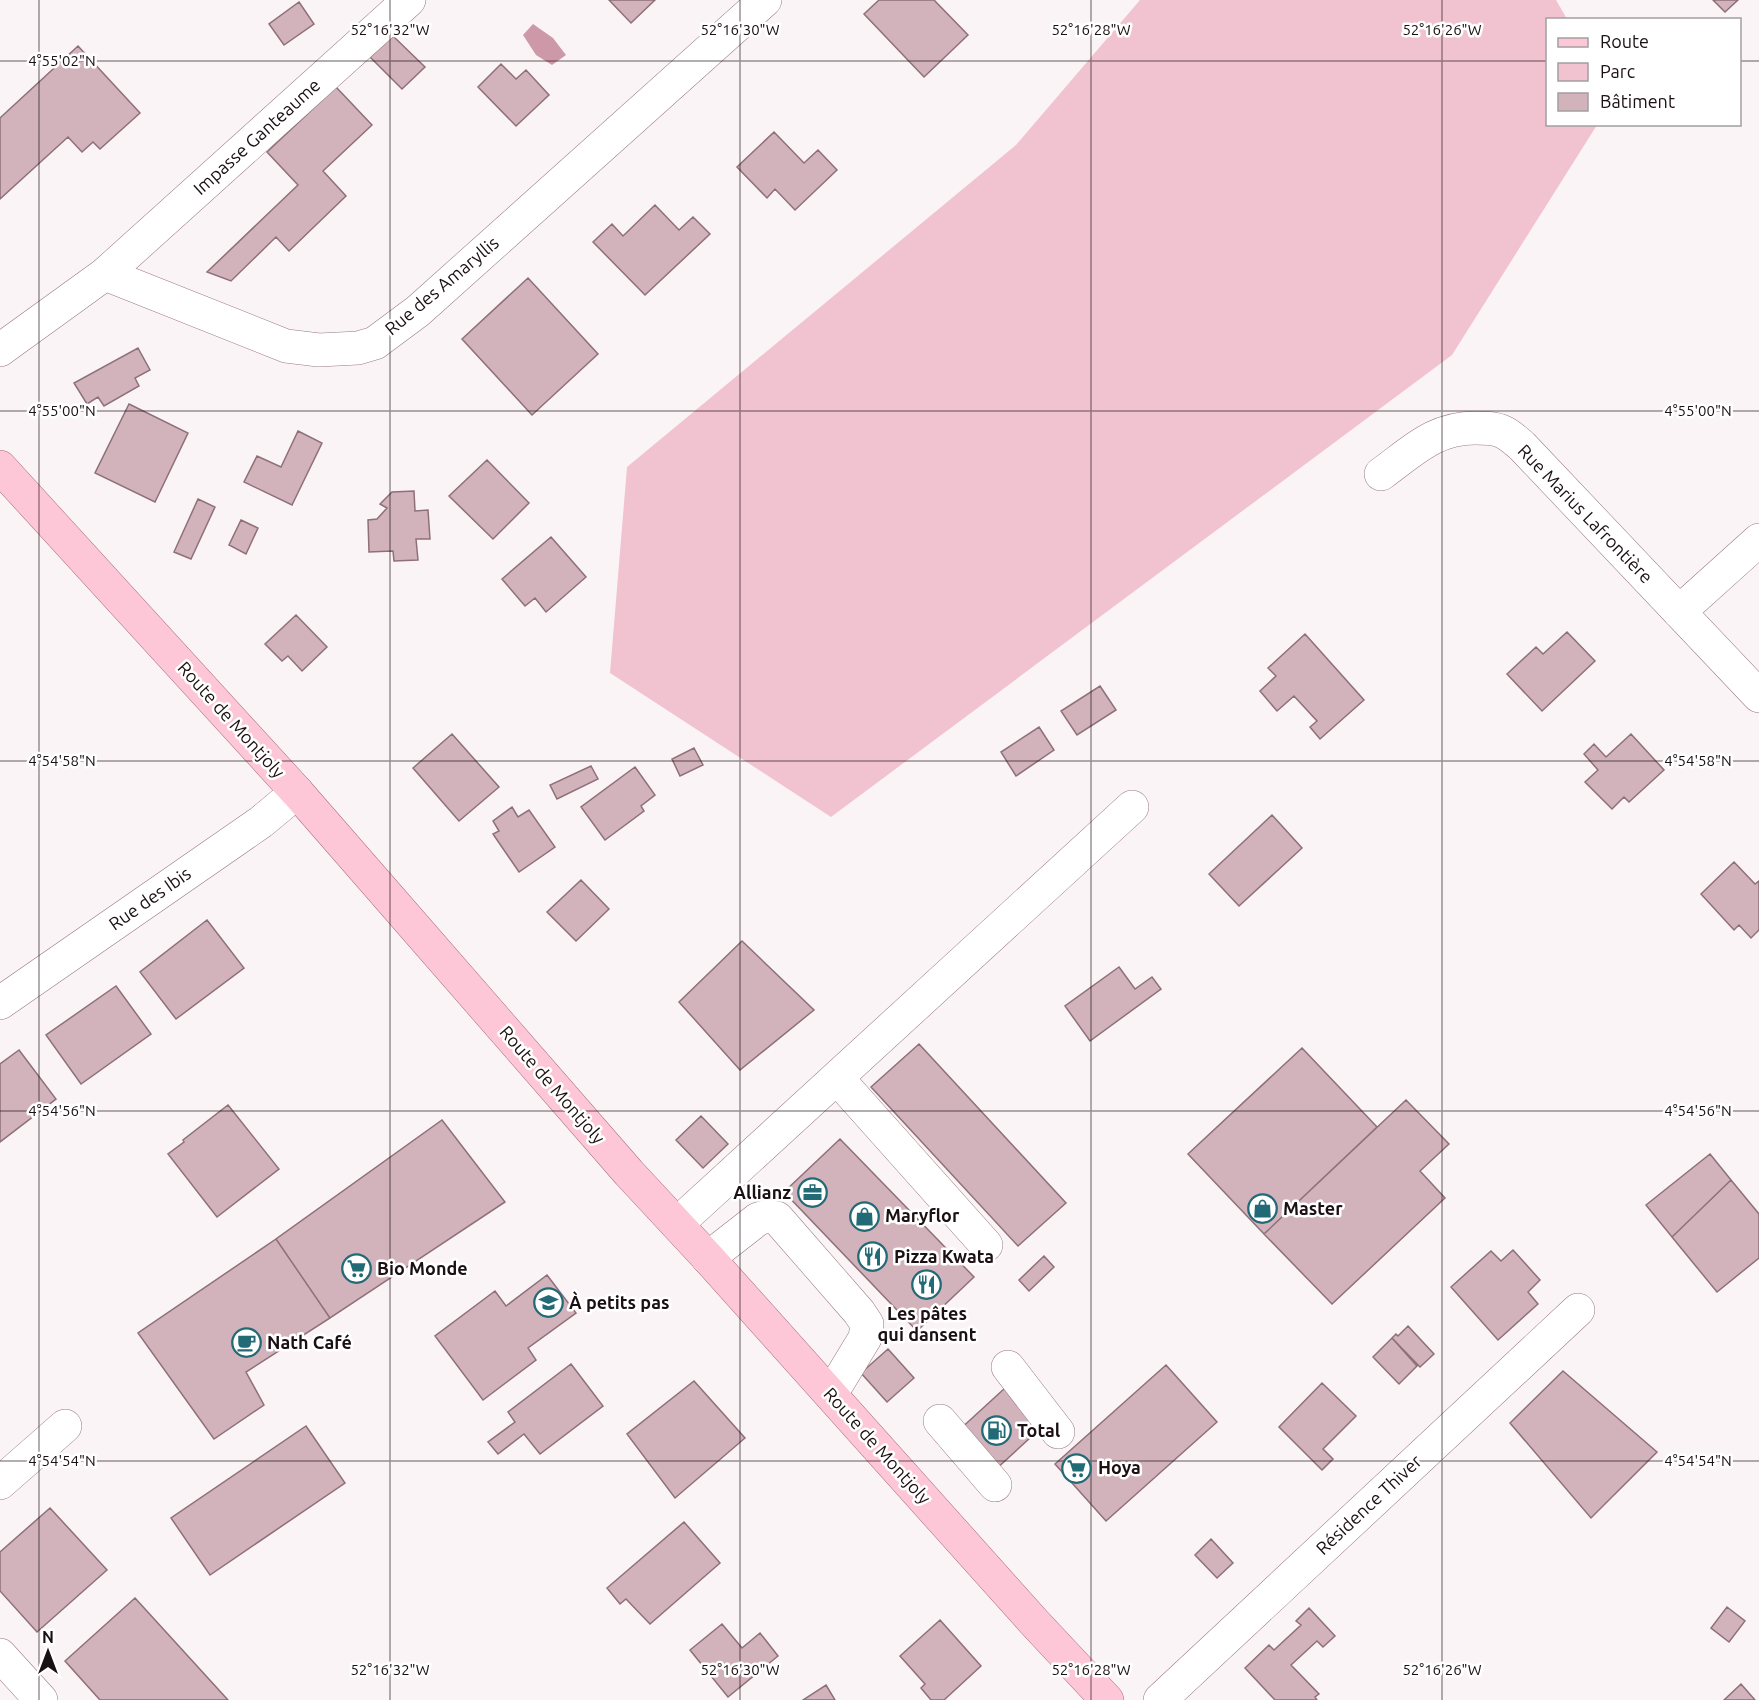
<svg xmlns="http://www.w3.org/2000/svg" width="1759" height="1700" font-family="Ubuntu,sans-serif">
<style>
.green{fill:#f1c3d0}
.water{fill:#cd99a8}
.building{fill:#d2b2bb;stroke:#8e7079;stroke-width:1.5}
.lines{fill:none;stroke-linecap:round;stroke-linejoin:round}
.minor-casing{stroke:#987a82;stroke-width:34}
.major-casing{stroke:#ac6e81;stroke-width:34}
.minor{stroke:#fff;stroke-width:33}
.major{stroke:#fdc7d7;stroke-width:33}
.ticks{fill:none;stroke:#1a0f12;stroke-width:1.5;stroke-opacity:0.45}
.labels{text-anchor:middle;stroke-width:5;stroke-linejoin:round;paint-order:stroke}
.street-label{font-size:18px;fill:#1a0f12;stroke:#fff}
.poi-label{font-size:18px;font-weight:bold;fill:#1a0f12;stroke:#fff;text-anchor:start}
.ticks-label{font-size:15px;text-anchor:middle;fill:#1a0f12;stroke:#fff;stroke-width:5;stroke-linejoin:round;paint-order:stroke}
</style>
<rect width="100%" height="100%" fill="#fbf4f6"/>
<path class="green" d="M1140 0H1556L1567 19 1548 20V124L1597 125 1452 355 831 817 610 673 627 467 1016 145Z"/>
<path class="water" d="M533 24 553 38 566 55 552 65 536 55 523 35Z"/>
<path class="building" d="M609 0H655L631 23Z
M879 0H934L968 35 924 77 864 14Z
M1713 0H1738L1725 12Z
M299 2 314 24 284 45 269 24Z
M392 35 425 67 402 89 370 57Z
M78 46 140 113 100 149 93 142 82 152 68 137 0 199V118Z
M501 64 516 79 526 70 549 95 516 126 478 87Z
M336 87 372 125 323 171 346 196 289 251 276 237 231 281 207 272 298 185 267 152Z
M774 132 804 163 818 150 837 170 795 210 775 189 767 198 737 167Z
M655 205 679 230 693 217 710 234 645 295 593 242 612 224 623 236Z
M528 278 598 354 532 415 462 339Z
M138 348 150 370 135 378 139 386 104 406 98 397 87 404 74 383Z
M129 404 188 433 155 502 95 473Z
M298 431 322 443 292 505 244 482 257 456 281 467Z
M487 460 529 503 493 539 449 496Z
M414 491 415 511 428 510 430 539H416L418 560 394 561 393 551 369 552 368 520 377 519 387 508 380 504 392 492Z
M198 499 215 507 191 559 174 552Z
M241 520 258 528 246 554 229 545Z
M551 537 586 577 546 612 535 598 525 606 502 579Z
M296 615 327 647 302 671 288 656 282 661 265 644Z
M1567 632 1595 661 1542 711 1507 674 1536 647 1543 654Z
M1305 634 1364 700 1320 739 1310 727 1317 721 1294 696 1277 711 1260 691 1276 676 1268 668Z
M1100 686 1116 710 1077 735 1061 711Z
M1039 727 1054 750 1016 776 1001 752Z
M452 734 499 787 459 821 413 768Z
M1631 734 1664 770 1629 802 1624 797 1612 809 1585 782 1598 770 1584 754 1594 744 1606 757Z
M694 748 703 765 680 776 672 759Z
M591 766 598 779 557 799 550 785Z
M635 767 655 795 641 806 644 811 605 840 581 807Z
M512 807 518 817 529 810 555 847 519 872 493 834 499 831 493 821Z
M1272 815 1302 848 1239 906 1209 874Z
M1734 862 1755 884 1759 881V930L1751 938 1739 925 1734 930 1701 894Z
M581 880 609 909 576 941 547 912Z
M207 920 244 968 176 1019 140 972Z
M742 941 814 1010 740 1070 679 1002Z
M1119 967 1135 989 1152 977 1161 989 1090 1041 1065 1006Z
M116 986 151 1034 81 1084 46 1035Z
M919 1044 1066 1203 1018 1246 871 1087Z
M1302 1048 1377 1127 1264 1234 1188 1154Z
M19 1050 56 1099 0 1142V1064Z
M1406 1100 1449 1144 1420 1171 1445 1198 1332 1304 1264 1234Z
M228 1105 279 1169 217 1217 168 1154 184 1142 183 1140Z
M701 1116 728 1144 703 1168 676 1140Z
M442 1120 505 1202 330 1318 276 1239Z
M840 1139 974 1277 917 1331 784 1192Z
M1710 1154 1731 1180 1672 1237 1646 1205Z
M1731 1180 1759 1214V1258L1717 1292 1672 1237Z
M276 1239 330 1318 246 1372 264 1405 214 1439 138 1333Z
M1513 1250 1540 1280 1528 1292 1538 1304 1498 1340 1451 1287 1491 1251 1501 1261Z
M1044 1256 1054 1267 1029 1291 1019 1280Z
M547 1275 576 1313 528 1348 536 1360 483 1400 435 1336 495 1291 506 1306Z
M1408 1326 1434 1354 1420 1367 1392 1338 1396 1334 1398 1336Z
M1392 1338 1417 1366 1399 1384 1373 1357Z
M888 1349 914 1378 887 1402 861 1373Z
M571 1364 603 1406 540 1454 524 1434 498 1454 488 1442 515 1422 508 1412Z
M1166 1365 1217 1422 1106 1521 1055 1464Z
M1563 1371 1657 1452 1591 1518 1510 1423Z
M694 1381 745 1438 675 1498 627 1434Z
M1322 1383 1356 1416 1323 1449 1333 1459 1322 1470 1279 1427Z
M1005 1388 1042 1427 994 1471 957 1432Z
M306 1426 345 1483 210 1575 171 1518Z
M50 1508 107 1570 37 1632 0 1591V1552Z
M684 1522 720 1563 650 1624 626 1599 620 1604 607 1588Z
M1211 1539 1233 1563 1217 1578 1195 1555Z
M135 1598 228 1700H100L65 1661Z
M1727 1607 1745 1621 1729 1642 1711 1628Z
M1309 1608 1335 1636 1323 1647 1317 1641 1291 1665 1319 1694 1315 1697 1317 1700H1275L1245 1668 1269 1645 1274 1650 1301 1625 1296 1621Z
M940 1620 981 1666 944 1700H931L921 1688 925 1684 900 1656Z
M722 1624 742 1648 760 1633 778 1656 728 1697 690 1650Z
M1741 1684 1755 1700H1724Z
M826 1685 835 1700H803Z"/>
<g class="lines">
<defs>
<path id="minor" d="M105 274 286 346 319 350 358 348 375 343 418 311 765 0
M0 350 105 274 409 0
M1381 474C1413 451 1434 428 1475 428 1484 428 1495 428 1503 432 1510 435 1516 441 1522 446L1759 696
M1679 612 1759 540
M0 1003 261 822 297 792
M837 1078 986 1245
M677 1224 1132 807
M708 1258 758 1219 768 1216 777 1218 859 1312 867 1324 865 1338 831 1394
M1008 1367 1058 1432
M940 1421 995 1485
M0 1483 65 1426
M0 1655 41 1700
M1160 1700 1578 1310"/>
<path id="major" d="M0 467 297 792 629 1173 708 1258 1034 1622 1107 1700"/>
</defs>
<use href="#minor" class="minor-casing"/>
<use href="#major" class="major-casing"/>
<use href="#minor" class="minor"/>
<use href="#major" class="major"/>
</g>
<path class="ticks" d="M39 0V1700M390 0V1700M740 0V1700M1091 0V1700M1442 0V1700M0 61H1548M1740 61H1759M0 411H1759M0 761H1759M0 1111H1759M0 1461H1759"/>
<defs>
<symbol id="office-ring" viewBox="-11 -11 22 22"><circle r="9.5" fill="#fff" stroke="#216a76" stroke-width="1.5"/><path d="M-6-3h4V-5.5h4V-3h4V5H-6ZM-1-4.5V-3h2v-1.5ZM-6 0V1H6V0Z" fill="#216a76"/></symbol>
<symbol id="shop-ring" viewBox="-11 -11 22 22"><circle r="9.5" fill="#fff" stroke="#216a76" stroke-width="1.5"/><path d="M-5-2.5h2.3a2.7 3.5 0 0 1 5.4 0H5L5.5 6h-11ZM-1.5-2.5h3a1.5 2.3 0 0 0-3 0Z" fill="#216a76"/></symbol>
<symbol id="restaurant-ring" viewBox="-11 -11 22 22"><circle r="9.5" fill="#fff" stroke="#216a76" stroke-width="1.5"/><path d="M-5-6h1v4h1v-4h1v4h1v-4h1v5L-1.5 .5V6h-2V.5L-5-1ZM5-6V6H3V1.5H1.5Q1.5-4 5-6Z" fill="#216a76"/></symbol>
<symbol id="supermarket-ring" viewBox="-11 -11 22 22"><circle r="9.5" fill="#fff" stroke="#216a76" stroke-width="1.5"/><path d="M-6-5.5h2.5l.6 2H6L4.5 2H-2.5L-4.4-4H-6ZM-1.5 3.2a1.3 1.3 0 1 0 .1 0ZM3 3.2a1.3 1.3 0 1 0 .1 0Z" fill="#216a76"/></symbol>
<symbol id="school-ring" viewBox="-11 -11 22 22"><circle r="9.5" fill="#fff" stroke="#216a76" stroke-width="1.5"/><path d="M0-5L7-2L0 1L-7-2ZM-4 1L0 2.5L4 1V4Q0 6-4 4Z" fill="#216a76"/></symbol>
<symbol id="cafe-ring" viewBox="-11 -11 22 22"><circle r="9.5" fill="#fff" stroke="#216a76" stroke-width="1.5"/><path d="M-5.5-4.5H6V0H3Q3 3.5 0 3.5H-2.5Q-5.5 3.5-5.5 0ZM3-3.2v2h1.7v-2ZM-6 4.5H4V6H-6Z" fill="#216a76"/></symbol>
<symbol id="fuel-ring" viewBox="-11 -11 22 22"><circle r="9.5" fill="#fff" stroke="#216a76" stroke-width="1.5"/><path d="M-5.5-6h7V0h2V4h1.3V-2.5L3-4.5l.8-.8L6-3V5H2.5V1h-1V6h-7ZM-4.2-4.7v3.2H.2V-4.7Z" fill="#216a76"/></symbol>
</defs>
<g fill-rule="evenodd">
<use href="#office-ring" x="796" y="1176" width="33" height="33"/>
<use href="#shop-ring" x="1246" y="1192" width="33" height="33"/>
<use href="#shop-ring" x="848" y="1200" width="33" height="33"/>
<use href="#restaurant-ring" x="856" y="1240" width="33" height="33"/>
<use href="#supermarket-ring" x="340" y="1252" width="33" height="33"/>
<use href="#restaurant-ring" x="910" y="1268" width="33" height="33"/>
<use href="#school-ring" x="532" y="1286" width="33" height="33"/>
<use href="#cafe-ring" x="230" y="1326" width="33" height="33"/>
<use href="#fuel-ring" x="980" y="1414" width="33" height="33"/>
<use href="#supermarket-ring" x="1060" y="1452" width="33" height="33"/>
</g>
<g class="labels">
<g class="street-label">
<text transform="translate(257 137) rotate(-42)" y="6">Impasse Ganteaume</text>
<text transform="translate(442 286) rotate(-40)" y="6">Rue des Amaryllis</text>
<text transform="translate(1585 514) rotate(46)" y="6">Rue Marius Lafrontière</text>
<text transform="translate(231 720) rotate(48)" y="6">Route de Montjoly</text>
<text transform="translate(150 899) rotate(-35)" y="6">Rue des Ibis</text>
<text transform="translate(552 1085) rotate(49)" y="6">Route de Montjoly</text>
<text transform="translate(877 1446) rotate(48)" y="6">Route de Montjoly</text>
<text transform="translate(1369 1505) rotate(-43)" y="6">Résidence Thiver</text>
</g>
<g class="poi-label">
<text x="791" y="1199" text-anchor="end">Allianz</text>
<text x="1283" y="1215">Master</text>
<text x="885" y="1222">Maryflor</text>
<text x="894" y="1263">Pizza Kwata</text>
<text x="377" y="1275">Bio Monde</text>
<text x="569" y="1309">À petits pas</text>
<text x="927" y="1320" text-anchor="middle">Les pâtes<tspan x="927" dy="21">qui dansent</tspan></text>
<text x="267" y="1349">Nath Café</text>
<text x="1017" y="1437">Total</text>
<text x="1098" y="1474">Hoya</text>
</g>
</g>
<g class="ticks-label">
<text x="390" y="35">52°16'32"W</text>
<text x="740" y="35">52°16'30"W</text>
<text x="1091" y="35">52°16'28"W</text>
<text x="1442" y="35">52°16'26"W</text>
<text x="62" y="66">4°55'02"N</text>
<text x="62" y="416">4°55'00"N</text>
<text x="1698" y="416">4°55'00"N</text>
<text x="62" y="766">4°54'58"N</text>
<text x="1698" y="766">4°54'58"N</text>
<text x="62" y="1116">4°54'56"N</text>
<text x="1698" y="1116">4°54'56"N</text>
<text x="62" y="1466">4°54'54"N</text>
<text x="1698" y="1466">4°54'54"N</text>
<text x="390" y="1675">52°16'32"W</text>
<text x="740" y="1675">52°16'30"W</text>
<text x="1091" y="1675">52°16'28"W</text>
<text x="1442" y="1675">52°16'26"W</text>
</g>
<rect x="1546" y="18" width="195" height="108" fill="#ffffff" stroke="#a39fa0" stroke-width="1.5"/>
<rect x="1558" y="38" width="30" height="9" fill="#fdc7d7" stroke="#a39fa0" stroke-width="1.5"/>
<text x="1600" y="48" font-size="18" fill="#1a0f12">Route</text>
<rect x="1558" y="63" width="30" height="18" fill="#f1c3d0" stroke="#a39fa0" stroke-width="1.5"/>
<text x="1600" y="78" font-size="18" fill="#1a0f12">Parc</text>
<rect x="1558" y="93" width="30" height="18" fill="#d2b2bb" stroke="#a39fa0" stroke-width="1.5"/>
<text x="1600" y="108" font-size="18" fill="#1a0f12">Bâtiment</text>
<g transform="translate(48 1652)" stroke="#ffffff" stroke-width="4.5" paint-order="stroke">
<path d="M0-4.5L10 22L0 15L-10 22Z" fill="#1a0f12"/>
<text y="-9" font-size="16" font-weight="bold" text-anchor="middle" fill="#1a0f12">N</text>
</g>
</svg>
